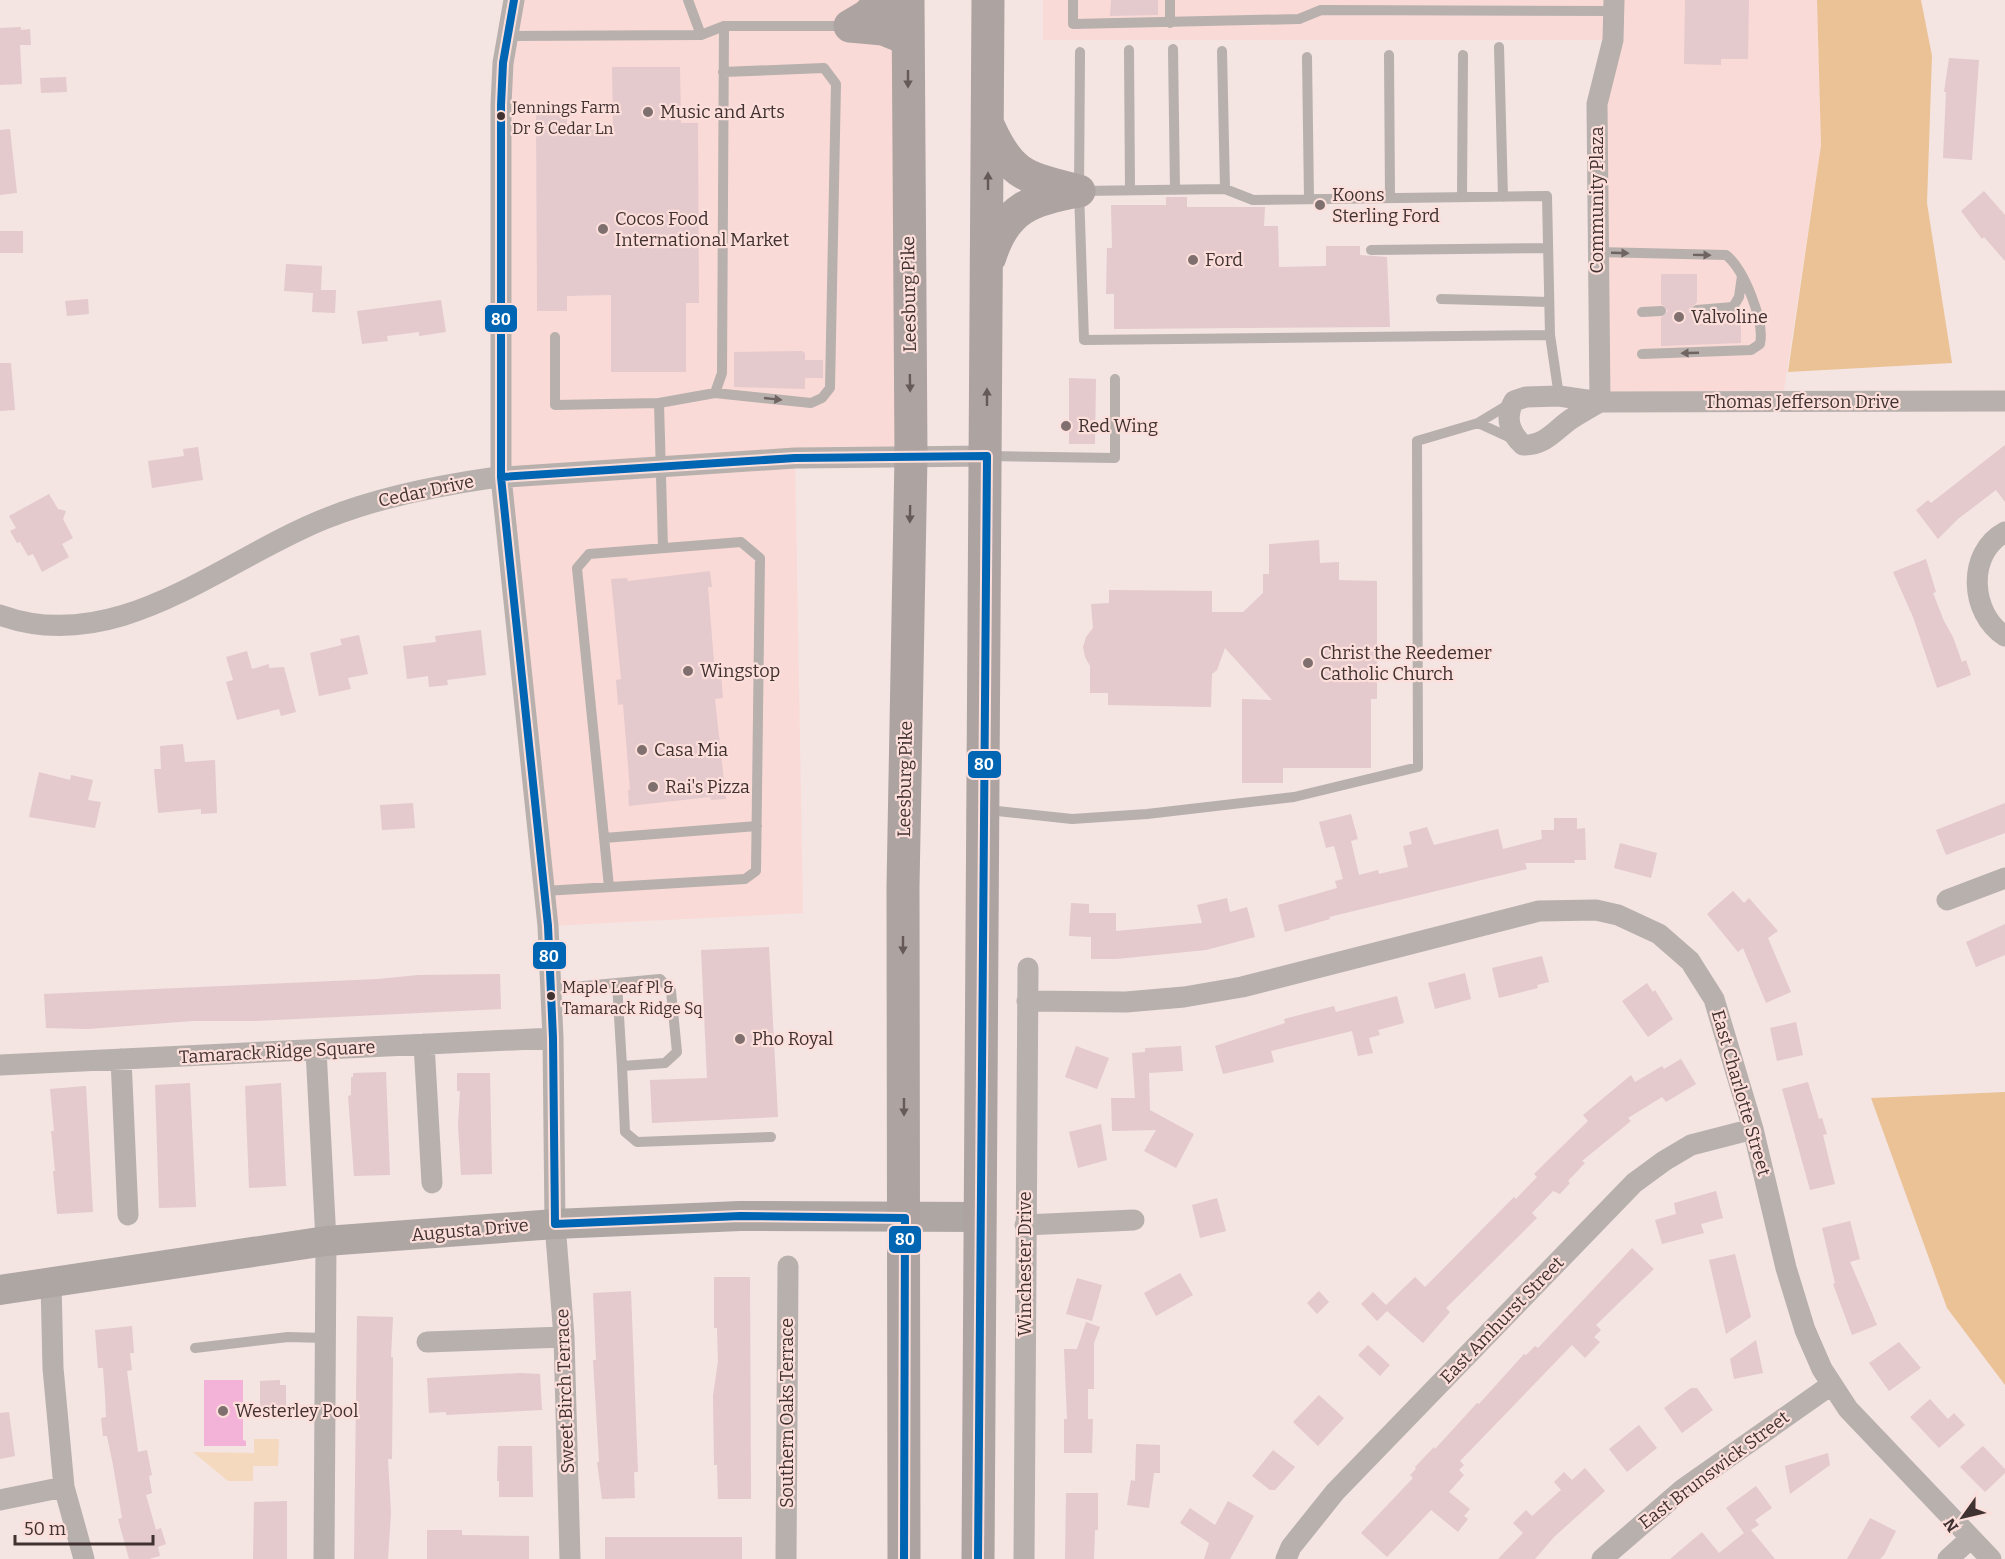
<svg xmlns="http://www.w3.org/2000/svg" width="2005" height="1559" font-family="Bitter,serif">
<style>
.built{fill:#fadad6}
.green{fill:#f5d9bf}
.forest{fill:#ebc295}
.water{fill:#f3b3d9}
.building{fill:#e4c9cd}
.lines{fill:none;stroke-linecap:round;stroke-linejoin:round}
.lane{stroke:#b7b0ad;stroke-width:10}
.street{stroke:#b7b0ad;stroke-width:21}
.secondary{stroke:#ada6a3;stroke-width:30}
.highway{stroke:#ada3a0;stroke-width:33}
.bus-1-casing{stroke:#fcdeda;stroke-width:12}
.bus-1{stroke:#0066b3;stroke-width:8}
.oneway{fill:#665a58}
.oneway2{fill:#706463}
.poi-dot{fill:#7f706f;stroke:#fcdeda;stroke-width:2}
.bus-dot{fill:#403231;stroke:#fcdeda;stroke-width:2}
.labels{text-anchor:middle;stroke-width:4.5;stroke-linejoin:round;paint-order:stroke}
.bus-label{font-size:16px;fill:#403231;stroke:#fcdeda;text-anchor:start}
.poi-label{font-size:18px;fill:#403231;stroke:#fcdeda;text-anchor:start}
.street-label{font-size:18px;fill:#403231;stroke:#fcdeda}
.line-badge{stroke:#fcdeda;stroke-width:2}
.badge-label{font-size:16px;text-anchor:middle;font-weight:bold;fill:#fff}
</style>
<rect width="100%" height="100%" fill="#f4e4e2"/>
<path class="built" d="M514 0H909L911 456 795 459 803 913 548 926 501 477Z
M1043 0H1817L1821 145 1782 403 1600 402 1597 104 1612 40H1043Z"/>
<path class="green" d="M254 1439H279L278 1466H253V1481H228L193 1452 254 1453Z"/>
<path class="forest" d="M1817 0H1921L1932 56 1927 203 1952 363 1788 372 1821 145Z
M2005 1092V1385L1947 1308 1871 1098Z"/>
<path class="water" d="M204 1380H243V1440L246 1441V1446H204Z"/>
<path class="building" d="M1111 0H1158V15L1110 16Z
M1685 0H1749L1748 59H1721V65L1684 64Z
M21 27V30L30 29 31 45H20L22 84 0 85V28Z
M1949 58 1979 60 1972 160 1943 158 1946 92H1944Z
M612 67H680L681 123H698L699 303H686V372H611V295L567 296V311H537L536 108H567V130H613Z
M66 77 67 92 41 93 40 78Z
M10 129 17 193 0 195V130Z
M1984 191 2005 215V261L1984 237 1982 239 1961 211Z
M1166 197H1187V207H1265L1264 226H1278L1279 267 1326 266V246H1360V255L1387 257 1390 327 1114 329V294H1106L1107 248H1112L1111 205H1166Z
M0 231H23V253H0Z
M286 264 322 266 321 290H336L335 313 312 312 313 293 284 291Z
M1661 274H1697V302L1690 310 1697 317V324L1741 323V343L1661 346V318L1668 311 1661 304Z
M88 299 89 314 67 316 65 301Z
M441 300 446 332 419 336V332L387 336 388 341 362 344 357 311Z
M802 351 805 353V360H823V378H805V389L734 387V352Z
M0 363H11L15 410 0 411Z
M1069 378 1096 379 1095 444H1069Z
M2005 445V502L1996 490 1958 519 1938 539 1916 510 1928 500 1931 503Z
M198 447 203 480 152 488 148 461 184 456 183 449Z
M49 494 58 509 66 511 63 519 73 538 62 544 69 557 42 572 33 554 28 556 20 542 17 543 10 531 16 528 9 516Z
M1319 540 1320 563 1339 562V580L1377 581V699H1371V768H1283V783H1242V699L1272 700 1225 648 1217 670 1212 674 1211 707 1108 705V693H1090V666L1085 657 1083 647 1086 637 1093 628 1091 604 1109 603V590L1212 591V612H1243L1263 593V574H1269V544Z
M1926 559 1936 592 1933 593 1944 621 1953 637 1962 662 1966 660 1971 675 1937 688 1913 617 1893 572Z
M710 571 712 587H708L715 674 721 673 723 698 715 699 726 799 711 800 710 797 629 806 628 790H630L623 704 618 705 616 680 621 679 611 579 627 578 628 581Z
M481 630 486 675 447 680 448 685 429 687 428 676 407 679 403 646 436 642 435 636Z
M359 635 368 674 348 678 351 689 319 696 310 653 342 645 340 639Z
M247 651 252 669 269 664V668L284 667 296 712 281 716 279 709 237 720 226 682 233 680 226 657Z
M183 744 185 762 215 760 217 813 201 814V809L158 813 154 769H161L160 746Z
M39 772 70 780 71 775 93 780 88 800 101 802 95 828 29 817Z
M413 803 415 828 382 830 380 805Z
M2005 803V833L1946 855 1936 830Z
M1351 814 1358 839 1351 841 1359 875 1378 870 1379 874 1408 867 1403 846 1412 844 1409 832 1427 827 1434 845 1498 829 1503 849 1542 839 1541 830H1554V818H1577V829L1585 828 1586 860H1574L1575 863H1525L1527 869 1329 917 1330 919 1285 932 1278 905 1337 888 1335 881 1343 879 1334 846 1326 848 1319 822Z
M1620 843 1657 853 1651 878 1614 868Z
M1733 891 1744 903 1749 898 1778 931 1768 938 1791 992 1766 1003 1743 948 1738 952 1707 914Z
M1227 898 1230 912 1247 907 1255 937 1206 950 1116 959H1091V937L1069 936 1071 903 1089 904V913H1116V931L1202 923 1197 905Z
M2005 924V955L1976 967 1966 942Z
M769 947 778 1117 652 1123 650 1080 707 1078 701 950Z
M1542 956 1549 982 1537 985 1538 988 1499 998 1492 968Z
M1465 973 1471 999 1435 1009 1428 983Z
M500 974 501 1009 255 1021H193L88 1029 46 1028 44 994 378 979 418 975Z
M1647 983 1653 992 1655 990 1673 1019 1648 1037 1622 1001Z
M1397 996 1404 1023 1378 1030 1380 1035 1369 1038 1373 1053 1358 1056 1352 1031 1271 1051 1274 1062 1223 1074 1215 1046 1285 1023 1284 1019 1334 1006 1336 1012Z
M1796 1022 1803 1055 1777 1061 1770 1028Z
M1076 1046 1109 1058 1097 1089 1065 1077Z
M1181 1046 1183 1071 1149 1073 1150 1110 1194 1134 1176 1168 1144 1151 1156 1130 1112 1131 1111 1098H1135L1132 1053 1145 1052V1048Z
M1681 1059 1696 1084 1666 1102 1662 1097 1628 1118 1631 1121 1582 1161 1585 1163 1568 1181 1570 1183 1560 1194 1553 1191 1532 1213 1537 1218 1446 1308 1450 1312 1423 1343 1387 1311 1377 1321 1361 1304 1373 1292 1386 1305 1415 1277 1425 1287 1514 1197 1516 1199 1537 1177 1534 1174 1588 1121 1583 1115 1631 1075 1635 1082 1662 1066 1664 1069Z
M386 1072 390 1175 354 1176 348 1096 351 1095V1077H353V1073Z
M457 1073H490L492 1174 461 1175 458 1125 460 1091H457Z
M1808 1082 1819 1119 1822 1118 1827 1134 1823 1135 1835 1184 1810 1190 1782 1089Z
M190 1083 196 1207 159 1208 155 1085Z
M281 1083 286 1186 249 1188 245 1086Z
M86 1086 93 1212 57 1214 53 1171H55L51 1131H54L50 1089Z
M1101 1124 1107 1160 1078 1168 1069 1132Z
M1716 1191 1723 1218 1701 1224 1704 1233 1662 1244 1655 1220 1676 1214 1674 1203Z
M1217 1198 1226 1231 1200 1238 1192 1205Z
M1850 1221 1860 1259 1850 1262 1877 1325 1852 1335 1833 1284 1835 1283 1822 1228Z
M1632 1248 1654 1269 1596 1325 1601 1330 1594 1337 1600 1342 1585 1358 1572 1345 1460 1461 1464 1465 1459 1470 1464 1475 1449 1492 1470 1509 1464 1516 1468 1519 1458 1532 1431 1510 1387 1557 1361 1533 1413 1478 1410 1475 1416 1469 1415 1467 1434 1447 1435 1449 1477 1403 1479 1404 1524 1354 1526 1355 1535 1346 1538 1348Z
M1735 1254 1751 1317 1726 1334 1709 1260Z
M1180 1273 1193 1295 1156 1316 1144 1293Z
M714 1277H750L751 1499H718L717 1465H714L713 1396 718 1361 717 1328H714Z
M1077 1278 1102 1285 1092 1321 1066 1314Z
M631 1291 638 1472H634L635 1498 602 1499 597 1462H599L593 1360H596L593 1293Z
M1319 1291 1329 1302 1317 1314 1307 1303Z
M357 1316 393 1317 391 1357H393L392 1459H388L391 1513 388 1559H354Z
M1086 1322 1100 1327 1094 1343V1389H1088V1419H1093L1092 1453H1064V1419H1067L1064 1349H1077Z
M132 1326 134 1353H130L132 1370 127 1371 138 1452 147 1450 152 1475 149 1476 152 1493 146 1495 156 1530 161 1528 166 1544 158 1547 160 1556 149 1559H129L118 1519 122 1518 113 1465 107 1436H103L101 1418 106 1417 105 1395 103 1368H98L95 1330Z
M1756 1340 1763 1373 1734 1379 1730 1359Z
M1899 1342 1921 1368 1889 1391 1869 1363Z
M1368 1345 1390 1365 1380 1376 1358 1355Z
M520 1373 540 1374 542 1410 446 1415V1412L429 1413 427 1378Z
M280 1380V1385H286V1409L264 1412V1410H260V1381Z
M1691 1388H1697L1713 1410 1682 1433 1664 1408Z
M1319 1395 1344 1418 1318 1446 1293 1422Z
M1930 1399 1948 1419 1954 1413 1965 1425 1939 1448 1910 1417Z
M9 1412 15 1456 0 1459V1413Z
M1639 1425 1657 1448 1627 1472 1609 1449Z
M1136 1444 1160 1445V1473H1154L1149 1508 1127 1505 1131 1480 1135 1481Z
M498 1446H532L533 1497H499V1481H497Z
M1983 1446 2005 1469V1473L1985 1492 1960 1467Z
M1273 1450 1295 1467 1275 1490H1270L1252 1476Z
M1828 1453 1830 1465 1790 1494 1785 1466Z
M1585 1468 1605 1491 1554 1537 1535 1559H1498L1523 1533 1513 1523 1526 1510 1532 1516 1561 1490 1554 1482 1564 1472 1572 1480Z
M1756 1486 1772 1508 1755 1520 1759 1525 1751 1530 1775 1559H1670L1702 1532 1719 1553 1744 1533 1726 1508Z
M1066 1493H1098V1530H1095L1094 1559H1065Z
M287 1501V1559H253L254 1502Z
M1228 1501 1254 1516 1230 1559H1204L1209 1543 1180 1523 1190 1508 1215 1525Z
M1870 1518 1896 1531 1884 1555 1880 1559H1847Z
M427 1530H462V1535L529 1536V1559H427Z
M605 1537H742V1559H605Z"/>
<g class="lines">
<path class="lane" d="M688 0 701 35
M1073 0V24L1299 19 1321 10 1614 11
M1170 0V23
M507 36 701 35 724 26H846
M1499 47 1503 197
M1173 49 1175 190
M1129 50 1130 190
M1222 51 1225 189
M1080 52 1079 191 1084 340 1550 335
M1389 55 1390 198
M1307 57 1309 199
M1081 191 1225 189 1253 200 1547 196 1550 335 1559 396
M1462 197 1463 55
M1371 250 1548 248
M1597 252 1726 255C1744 269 1765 322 1760 344L1751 350 1642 354
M1441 299 1549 302
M1697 310 1733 307 1739 297 1742 276
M1642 312 1661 311
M555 337V405L659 403
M715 393 811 403 822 398 830 388 836 84 824 68 723 72
M1478 423 1513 439
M988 456 1115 458V379
M663 548 659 403 715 393 722 373 724 26
M988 810 1072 819 1147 814 1294 797 1418 767 1417 441 1478 423 1511 403
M604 838 757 826
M544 891 745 879 756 871 760 558 741 542 589 554 577 568 609 887
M551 989 660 979 671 991 677 1052 665 1063 622 1066 617 983
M622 1066 625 1132 637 1142 771 1137
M195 1348 288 1337 325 1338"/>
<path class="street" d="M514 0 503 63 501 105V477L548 926 553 1038 555 1224 564 1337 570 1559
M1614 0 1613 40 1597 104 1600 402 2005 401
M1559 396 1600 402C1590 407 1581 413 1571 419 1555 430 1545 446 1523 445 1510 433 1504 418 1514 401L1526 397Z
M2005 532C1966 553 1970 614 2005 636
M0 615C118 658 224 558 327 518 380 497 435 486 491 478L795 458 987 456
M1947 900 2005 878
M1027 1001 1126 1002 1184 997 1242 987 1539 911 1596 910 1618 915 1659 934 1690 961 1714 999 1753 1129 1786 1268 1805 1330 1822 1369 1848 1409 1991 1559
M424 1044 432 1183
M316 1050 326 1241 324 1559
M121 1059 128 1215
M0 1065 553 1038
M1025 1225 1134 1220
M51 1282 53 1368 64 1487 84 1559
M427 1342 564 1337
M0 1500 64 1487
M786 1559 788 1266
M1024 1559 1028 968
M1286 1559 1291 1547 1335 1492 1634 1183 1664 1161 1691 1145 1753 1129
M1602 1559 1683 1489 1831 1385
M1948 1559 1971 1538"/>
<path class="secondary" d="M0 1290 326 1241 555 1224 740 1216 979 1217"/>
<path class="highway" d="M850 26 883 29 908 39
M850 26 867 16 883 0
M989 127C1011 176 1026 177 1075 190
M990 257C1005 208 1032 199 1079 191
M904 1559 903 887 911 456 908 0
M978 1559 988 0"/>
<defs>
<path id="bus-1" d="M514 0 503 63 501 105V477L548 926 553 1038 555 1224 740 1216 905 1218 904 1559
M501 477 795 458 987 456 978 1559"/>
</defs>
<use href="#bus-1" class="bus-1-casing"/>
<use href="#bus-1" class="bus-1"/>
</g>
<defs><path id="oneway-solid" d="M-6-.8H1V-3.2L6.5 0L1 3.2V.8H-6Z" transform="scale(1.5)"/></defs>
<g class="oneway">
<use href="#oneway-solid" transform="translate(908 79) rotate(90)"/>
<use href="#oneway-solid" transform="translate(988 181) rotate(-90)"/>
<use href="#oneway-solid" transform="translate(910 383) rotate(89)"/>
<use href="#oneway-solid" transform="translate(987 397) rotate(-90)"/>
<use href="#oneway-solid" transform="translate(910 514) rotate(91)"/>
<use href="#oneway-solid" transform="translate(903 945) rotate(90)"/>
<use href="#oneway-solid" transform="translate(904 1107) rotate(90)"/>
</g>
<g class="oneway2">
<use href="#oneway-solid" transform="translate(1620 253) rotate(2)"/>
<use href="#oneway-solid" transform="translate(1702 255) rotate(1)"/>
<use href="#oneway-solid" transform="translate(1690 353) rotate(178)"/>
<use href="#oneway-solid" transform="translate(773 399) rotate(6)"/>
</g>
<g class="poi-dot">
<circle cx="648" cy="112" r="6"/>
<circle cx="1320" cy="205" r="6"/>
<circle cx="603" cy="229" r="6"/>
<circle cx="1193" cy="260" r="6"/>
<circle cx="1679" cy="317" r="6"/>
<circle cx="1066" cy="426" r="6"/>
<circle cx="1308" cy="663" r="6"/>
<circle cx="688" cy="671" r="6"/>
<circle cx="642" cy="750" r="6"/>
<circle cx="653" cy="787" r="6"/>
<circle cx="740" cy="1039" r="6"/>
<circle cx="223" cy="1411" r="6"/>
</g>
<g class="bus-dot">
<circle cx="501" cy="116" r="5"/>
<circle cx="551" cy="996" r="5"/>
</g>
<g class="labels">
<g class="bus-label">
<text x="512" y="113">Jennings Farm<tspan x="512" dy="21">Dr &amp; Cedar Ln</tspan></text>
<text x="562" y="993">Maple Leaf Pl &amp;<tspan x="562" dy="21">Tamarack Ridge Sq</tspan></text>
</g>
<g class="poi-label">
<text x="660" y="118">Music and Arts</text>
<text x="1332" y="201">Koons<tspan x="1332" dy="21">Sterling Ford</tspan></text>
<text x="615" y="225">Cocos Food<tspan x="615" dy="21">International Market</tspan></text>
<text x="1205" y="266">Ford</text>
<text x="1691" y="323">Valvoline</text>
<text x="1078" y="432">Red Wing</text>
<text x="1320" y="659">Christ the Reedemer<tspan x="1320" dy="21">Catholic Church</tspan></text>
<text x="700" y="677">Wingstop</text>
<text x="654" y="756">Casa Mia</text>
<text x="665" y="793">Rai's Pizza</text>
<text x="752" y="1045">Pho Royal</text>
<text x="235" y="1417">Westerley Pool</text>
</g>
<g class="street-label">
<text transform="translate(1597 200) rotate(-90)" y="6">Community Plaza</text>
<text transform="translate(909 294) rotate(-91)" y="6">Leesburg Pike</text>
<text x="1802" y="408">Thomas Jefferson Drive</text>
<text transform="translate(426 491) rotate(-12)" y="6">Cedar Drive</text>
<text transform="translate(905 779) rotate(-89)" y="6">Leesburg Pike</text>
<text transform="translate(277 1052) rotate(-3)" y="6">Tamarack Ridge Square</text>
<text transform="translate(1741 1093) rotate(74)" y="6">East Charlotte Street</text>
<text transform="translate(470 1230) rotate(-5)" y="6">Augusta Drive</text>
<text transform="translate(1025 1264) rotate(-90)" y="6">Winchester Drive</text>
<text transform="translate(1502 1320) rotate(-46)" y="6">East Amhurst Street</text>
<text transform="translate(565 1391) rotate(-92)" y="6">Sweet Birch Terrace</text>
<text transform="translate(787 1413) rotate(-90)" y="6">Southern Oaks Terrace</text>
<text transform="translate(1714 1470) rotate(-37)" y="6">East Brunswick Street</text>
</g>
</g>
<g class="line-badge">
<rect x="484" y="304" width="34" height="29" rx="6" fill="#0066b3"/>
<rect x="967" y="750" width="35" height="29" rx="6" fill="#0066b3"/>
<rect x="532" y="941" width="35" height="29" rx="6" fill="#0066b3"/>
<rect x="888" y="1225" width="34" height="29" rx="6" fill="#0066b3"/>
</g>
<g class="badge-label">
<text x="501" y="325">80</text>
<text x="984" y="770">80</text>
<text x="549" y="962">80</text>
<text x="905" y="1245">80</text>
</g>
<g transform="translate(1963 1517) rotate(236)" stroke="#fcdeda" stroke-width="4.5" paint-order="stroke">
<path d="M0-4.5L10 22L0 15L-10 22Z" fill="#403231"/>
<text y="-9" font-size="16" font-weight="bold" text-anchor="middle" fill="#403231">N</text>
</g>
<path d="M15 1535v9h138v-9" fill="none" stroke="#403231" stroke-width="3"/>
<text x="24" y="1535" font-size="18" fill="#403231" stroke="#fcdeda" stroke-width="4.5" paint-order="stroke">50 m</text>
</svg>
